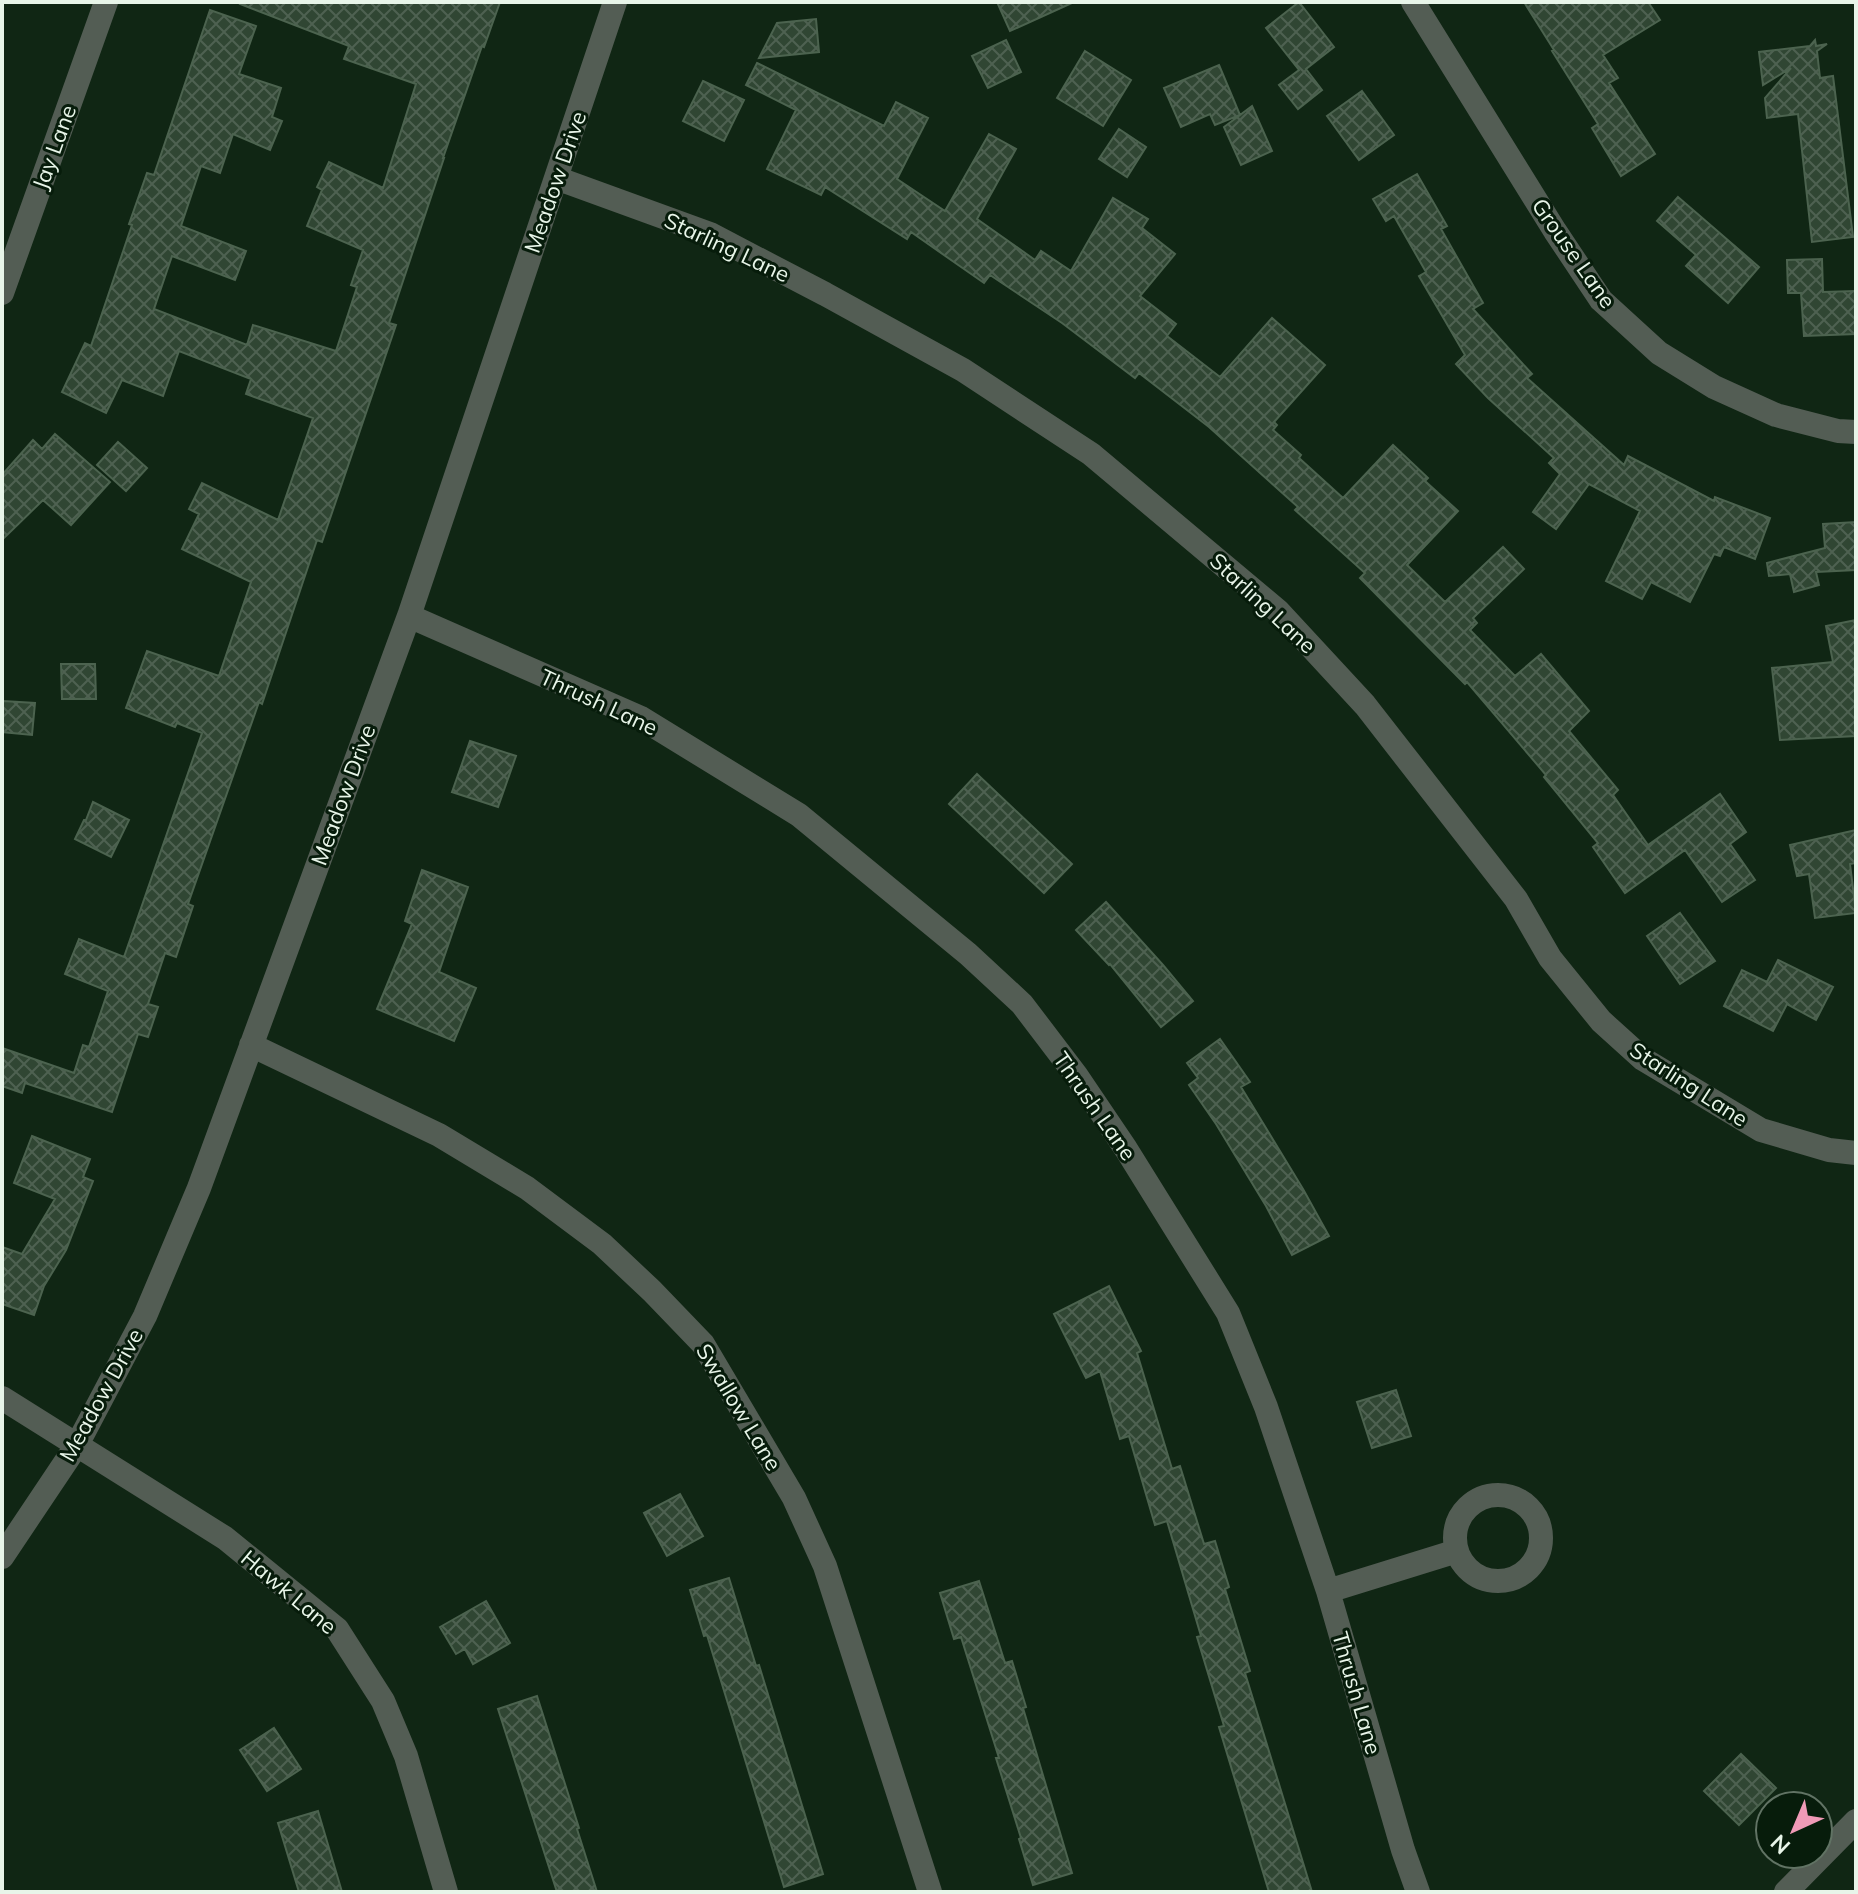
<svg xmlns="http://www.w3.org/2000/svg" width="1858" height="1894" font-family="Mulish,sans-serif">
<style>
.building{fill:url(#building-cross-hatch);stroke:#4c634f;stroke-width:2}
.lines{fill:none;stroke-linecap:round;stroke-linejoin:round}
.minor{stroke:#535d54;stroke-width:24}
.labels{text-anchor:middle;stroke-width:6;stroke-linejoin:round;paint-order:stroke}
.street-label{font-size:22px;fill:#e8f5e9;stroke:#071c0b}
</style>
<defs>
<pattern id="building-cross-hatch" width="8" height="8" patternUnits="userSpaceOnUse" patternTransform="scale(2)"><rect width="8" height="8" fill="#304633"/><path d="M0 0l8 8M0 8l8-8" fill="none" stroke="#4e6151"/></pattern>
</defs>
<rect width="100%" height="100%" fill="#102614"/>
<path class="building" d="M241 2H500L484 47 482 46 443 158H444L389 323 396 325 322 542 317 540 262 704 259 702 188 904 193 906 176 957 165 953 148 1004 158 1007 148 1037 138 1034 112 1112 25 1083 22 1093 2 1086V1048L74 1073 83 1045 89 1047 108 991 65 974 79 939 124 957 202 733 177 723 175 727 126 708 147 651 219 676 251 582 182 549 199 514 189 509 202 483 278 520 313 418 246 394 251 379 179 351 163 396 122 380 106 413 62 392 85 343 91 346 132 225 129 224 147 173 154 175 210 10 256 26 239 74 281 88 272 117 282 121 270 150 233 134 220 173 201 166 181 226 246 251 235 280 172 256 154 309 247 345 253 325 336 351 357 287 351 285 363 250 307 226 322 190 317 187 329 162 383 188 416 84 344 59 349 46 240 4Z
M997 2H1074L1010 31Z
M1299 2 1334 47 1306 69 1322 90 1298 109 1279 85 1299 70 1266 28Z
M1524 2H1648L1660 20 1603 55 1618 78 1609 83 1655 154 1621 176 1592 128 1598 124 1552 51 1554 50Z
M816 19 819 52 759 58 777 23Z
M1006 40 1021 72 988 88 972 56Z
M1815 40 1816 46 1827 44 1817 51 1820 78 1833 76 1853 237 1812 242 1798 114 1767 118 1765 98 1791 68 1763 85 1759 52 1810 46Z
M1085 51 1131 80 1103 126 1057 98Z
M757 63 884 126 896 102 928 118 897 179 945 211 989 134 1016 149 977 219 1035 260 1041 251 1071 271 1113 198 1148 219 1142 228 1175 254 1140 296 1176 324 1167 336 1220 377 1272 318 1325 365 1274 422 1277 425 1273 430 1301 455 1299 458 1343 498 1393 445 1428 478 1425 481 1458 511 1407 565 1445 602 1503 547 1524 569 1473 618 1477 623 1470 630 1515 676 1541 654 1589 711 1569 731 1618 790 1613 795 1648 845 1720 794 1746 832 1730 844 1755 880 1722 902 1685 850 1625 893 1593 847 1598 843 1544 777 1546 775 1467 682 1465 684 1360 578 1365 573 1295 510 1298 507 1209 427 1139 373 1135 378 1062 323 990 275 984 283 911 232 907 239 825 187 821 195 767 169 796 110 746 85Z
M1219 65 1240 115 1215 125 1210 114 1181 127 1164 88Z
M703 81 744 100 724 141 683 121Z
M1362 91 1394 135 1359 160 1327 116Z
M1252 106 1272 151 1241 165 1224 127Z
M1119 129 1146 147 1127 177 1099 159Z
M1417 174 1447 226 1441 229 1483 303 1473 309 1532 374 1527 378 1624 465 1628 456 1714 501 1715 497 1770 518 1755 559 1724 547 1720 556 1714 554 1690 602 1651 582 1642 599 1606 581 1640 511 1589 484 1556 529 1533 512 1560 474 1549 463 1554 458 1488 398 1456 364 1465 355 1419 276 1426 272 1394 216 1386 221 1373 199Z
M1678 197 1759 267 1728 303 1686 266 1696 255 1657 221Z
M1822 259 1823 292 1855 291 1856 334 1804 336 1801 293H1788L1787 260Z
M55 434 110 482 71 525 43 500 2 540V475L33 440 42 449Z
M118 442 147 468 126 491 97 465Z
M1856 522V570L1816 572 1819 585 1794 592 1790 574 1769 576 1767 563 1825 548 1823 524Z
M1856 620V736L1780 740 1772 668 1833 662 1826 626Z
M61 664H95L96 699H62Z
M3 701 35 703 32 735 2 732Z
M470 741 516 756 498 807 452 792Z
M977 774 1072 864 1044 893 949 804Z
M93 802 129 820 111 857 75 839 84 820H86Z
M1856 830V863L1850 864 1856 913 1815 918 1809 874 1797 876 1790 845Z
M422 870 468 887 439 972 476 988 454 1041 377 1009 412 924 405 921Z
M1106 902 1163 965 1193 1001 1161 1027 1110 964 1109 965 1076 930Z
M1680 913 1715 961 1680 984 1647 936Z
M1778 960 1833 987 1816 1020 1787 1004 1773 1031 1724 1006 1742 970 1767 982Z
M1220 1039 1250 1082 1241 1087 1303 1189 1329 1236 1292 1255 1266 1206 1216 1124 1189 1085 1198 1078 1187 1063Z
M32 1136 90 1159 83 1177 93 1181 66 1250 44 1286 34 1315 2 1304V1247L22 1254 55 1199 14 1183Z
M1109 1286 1141 1351 1137 1353 1172 1469 1180 1466 1204 1544 1215 1541 1229 1587 1225 1589 1250 1671 1245 1673 1312 1892H1269L1219 1727 1224 1726 1197 1637 1201 1636 1167 1521 1155 1525 1129 1436 1120 1439 1100 1371 1086 1378 1054 1314Z
M1396 1390 1411 1436 1372 1448 1357 1402Z
M680 1494 703 1536 667 1556 644 1513Z
M729 1578 756 1666 759 1665 823 1874 784 1887 707 1635 704 1636 690 1590Z
M979 1581 1005 1663 1012 1661 1026 1707 1023 1708 1072 1873 1033 1885 1019 1839 1021 1838 996 1758H999L961 1637 954 1639 940 1593Z
M486 1601 510 1643 473 1664 465 1649 456 1654 440 1627Z
M537 1696 579 1828 577 1829 597 1892H557L498 1709Z
M274 1728 301 1769 267 1791 240 1750Z
M1741 1754 1776 1788 1739 1825 1704 1791Z
M318 1811 342 1892H299L278 1823Z"/>
<g class="lines">
<path class="minor" d="M1413 2 1555 231 1601 300 1659 353 1714 387 1776 415 1838 431 1856 432
M556 178 710 234 825 294 963 370 1091 454 1278 611 1365 705 1516 899 1550 958 1601 1021 1643 1059 1761 1130 1829 1150 1856 1153
M2 293 106 2
M409 616 641 718 799 815 968 954 1022 1004 1076 1075 1126 1149 1228 1313 1266 1407 1328 1591 1403 1850 1418 1892
M251 1045 439 1135 527 1188 602 1244 652 1291 703 1344 794 1498 825 1566 930 1892
M2 1398 225 1538 337 1629 383 1701 406 1756 446 1892
M1455 1538a43 43 0 1 1 86 0a43 43 0 1 1-86 0Z
M2 1557 77 1445 145 1316 199 1188 409 616 615 2
M1328 1591 1457 1551
M1786 1892 1856 1821"/>
</g>
<g class="labels">
<g class="street-label">
<text transform="translate(54 147) rotate(-70)" y="8">Jay Lane</text>
<text transform="translate(555 182) rotate(-71)" y="8">Meadow Drive</text>
<text transform="translate(727 247) rotate(25)" y="8">Starling Lane</text>
<text transform="translate(1574 253) rotate(55)" y="8">Grouse Lane</text>
<text transform="translate(1263 603) rotate(43)" y="8">Starling Lane</text>
<text transform="translate(599 702) rotate(25)" y="8">Thrush Lane</text>
<text transform="translate(343 795) rotate(-70)" y="8">Meadow Drive</text>
<text transform="translate(1689 1084) rotate(33)" y="8">Starling Lane</text>
<text transform="translate(1095 1106) rotate(55)" y="8">Thrush Lane</text>
<text transform="translate(101 1395) rotate(-61)" y="8">Meadow Drive</text>
<text transform="translate(739 1407) rotate(59)" y="8">Swallow Lane</text>
<text transform="translate(289 1592) rotate(40)" y="8">Hawk Lane</text>
<text transform="translate(1357 1693) rotate(74)" y="8">Thrush Lane</text>
</g>
</g>
<rect width="1858" height="1894" fill="none" stroke="#e8f5e9" stroke-width="8"/>
<g transform="translate(1794 1830) rotate(224)"><circle r="38" fill="#071c0b" stroke="#617364" stroke-width="2"/>
<path d="M0-6L14 30L0 20L-14 30Z" fill="#f09ab7"/>
<text y="-12" font-size="22" font-weight="bold" text-anchor="middle" fill="#e8f5e9">N</text>
</g>
</svg>
